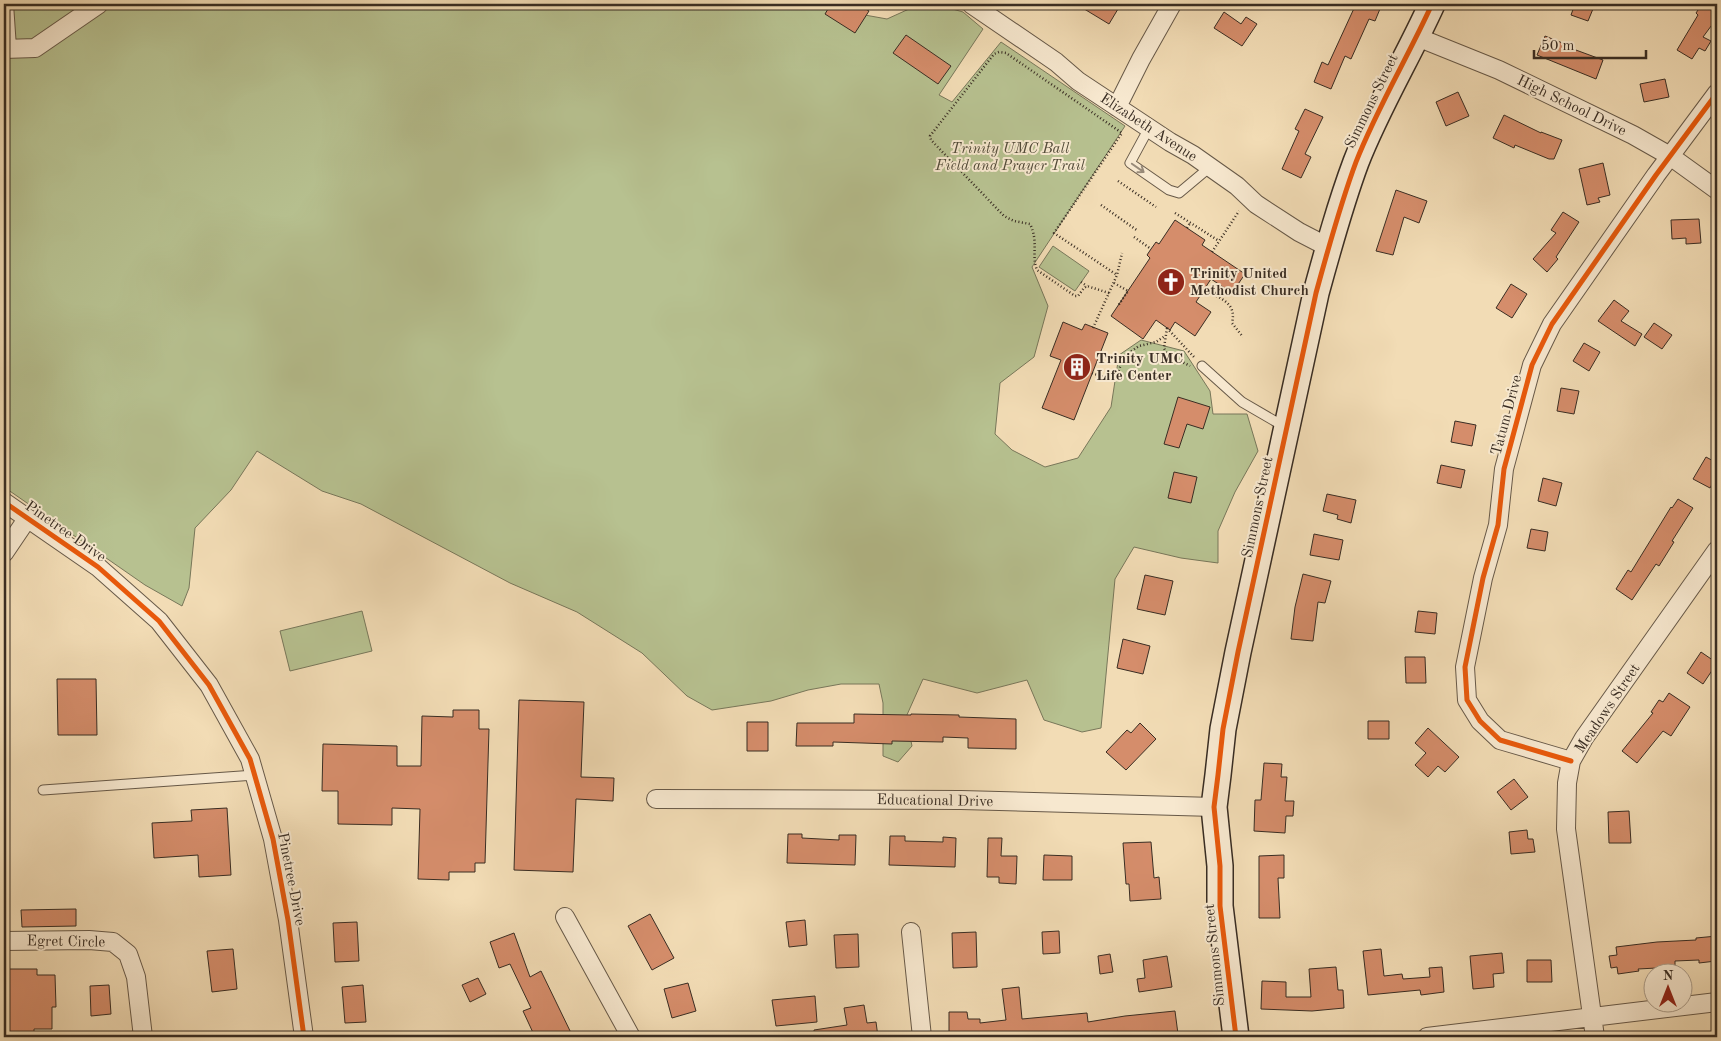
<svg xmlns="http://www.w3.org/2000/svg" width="1721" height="1041" font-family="'Old Standard TT',serif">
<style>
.green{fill:#b7c190;stroke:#78775a}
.building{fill:#d58d6b;stroke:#392d23}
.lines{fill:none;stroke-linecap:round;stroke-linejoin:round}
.lane-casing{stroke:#675948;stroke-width:11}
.street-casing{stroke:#675948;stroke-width:20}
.secondary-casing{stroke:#392d23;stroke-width:28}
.path{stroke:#392d23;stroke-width:2.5;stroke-dasharray:1 2.5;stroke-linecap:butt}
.lane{stroke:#f7e8cf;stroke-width:9}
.street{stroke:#f7e8cf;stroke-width:18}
.secondary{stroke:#f7e8cf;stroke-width:25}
.cycleway-casing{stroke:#f7e8cf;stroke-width:8}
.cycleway{stroke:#e8590c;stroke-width:5}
.oneway{stroke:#988a79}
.labels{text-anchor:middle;stroke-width:4;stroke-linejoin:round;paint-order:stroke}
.street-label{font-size:15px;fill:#392d23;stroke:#f7e8cf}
.park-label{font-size:15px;font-style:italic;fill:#524b39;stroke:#f7e8cf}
.poi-label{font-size:15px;font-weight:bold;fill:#392d23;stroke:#f7e8cf;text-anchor:start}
</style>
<rect width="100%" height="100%" fill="#f2dcb5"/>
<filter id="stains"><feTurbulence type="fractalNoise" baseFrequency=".004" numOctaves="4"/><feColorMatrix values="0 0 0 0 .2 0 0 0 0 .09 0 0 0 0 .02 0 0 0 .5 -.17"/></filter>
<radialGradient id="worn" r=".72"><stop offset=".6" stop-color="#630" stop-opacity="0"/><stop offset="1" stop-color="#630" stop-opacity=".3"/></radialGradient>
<path class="green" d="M4 4H804L887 19 920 4H935L963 12 983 29 939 95 952 102 1001 42 1125 126 1032 267 1048 306 1034 357 1000 383 995 434 1012 450 1045 467 1078 458 1111 407 1119 355 1141 340 1184 351 1210 391 1213 414H1247L1258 451 1235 492 1218 531V563L1181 558 1134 547 1115 579 1101 728 1082 732 1044 720 1027 680 977 693 923 679 906 717 912 746 898 762 883 756V703L879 684H841L808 690 771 701 712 710 687 696 642 653 577 612 510 583 361 504 322 491 257 451 231 490 195 528 189 588 182 606 145 585 4 487Z
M1053 246 1089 271 1075 291 1039 267Z
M362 611 372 651 290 671 280 631Z"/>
<path class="building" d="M831 4H857L869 11 855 33 825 14Z
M1076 4H1121L1109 24Z
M1356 4H1382L1375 21 1369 19 1351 59 1345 56 1331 89 1314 82 1322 62 1328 65Z
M1575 4H1595L1588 21 1571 15Z
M1702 4H1717V18L1703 37 1711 41 1705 51 1699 48 1692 59 1677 50 1698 15 1696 13Z
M1224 12 1241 24 1246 17 1257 24 1242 46 1214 28Z
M906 35 951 66 938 84 893 53Z
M1545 36 1565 44V46L1603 60 1596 79 1537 55Z
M1665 79 1669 97 1644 102 1640 84Z
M1458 92 1469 116 1446 126 1436 102Z
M1305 109 1323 117 1305 154 1311 157 1301 178 1282 169 1299 131 1295 129Z
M1504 115 1541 133V132L1562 140 1554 159H1549L1515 145 1514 148 1493 138Z
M1603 163 1610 195 1598 198 1600 202 1587 205 1579 169Z
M1396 190 1427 201 1419 223 1404 217 1393 255 1376 251Z
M1563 212 1579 222 1556 257 1558 259 1547 272 1533 259 1556 233 1551 230Z
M1699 219 1701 243 1686 244V238L1672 239 1671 220Z
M1175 220 1205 240 1202 245 1245 274 1232 293 1211 279 1196 302 1211 312 1195 336 1175 322 1170 330 1156 320 1143 339 1111 316 1150 258 1147 255 1151 249 1156 242 1159 244Z
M1511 284 1527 294 1512 318 1496 308Z
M1614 300 1629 311 1621 321 1642 334 1635 346 1598 321Z
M1063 322 1082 330 1085 324 1108 333 1074 420 1042 408 1061 360 1050 356Z
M1654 323 1672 335 1662 349 1644 337Z
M1584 343 1600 352 1589 371 1573 361Z
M1561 388 1579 391 1574 414 1557 411Z
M1178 397 1210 407 1203 429 1187 424 1179 448 1164 444Z
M1455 421 1476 425 1472 446 1451 442Z
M1706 457 1717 463V475L1710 488 1693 479Z
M1441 465 1465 470 1461 488 1437 483Z
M1174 472 1197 477 1191 503 1168 498Z
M1543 478 1562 483 1556 506 1538 501Z
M1327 494 1356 500 1351 523 1337 519 1338 515 1323 511Z
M1678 499 1693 508 1672 541 1674 542 1659 566 1656 564 1632 600 1616 589 1628 570 1631 572 1671 507 1672 508Z
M1531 529 1548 532 1545 551 1527 548Z
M1314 534 1343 540 1339 560 1310 555Z
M1303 574 1331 581 1325 603 1318 602 1313 641 1291 639 1295 607Z
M1145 575 1173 581 1165 615 1137 609Z
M1418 611 1437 613 1435 634 1415 632Z
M1123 639 1150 646 1143 674 1117 668Z
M1701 652 1717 663 1703 684 1687 673Z
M1405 657H1425L1426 683H1406Z
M57 679H96L97 735H58Z
M1669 693 1690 707 1671 736 1663 731 1637 763 1622 751 1653 713 1651 712 1659 700 1663 702Z
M519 700 584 702 581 777 614 778 613 801 576 799 573 872 514 870Z
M453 710H479V729H489L485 863H475V872H449V880L418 879 420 809 392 808V825L338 824V791H322L323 744 397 746V766H421L422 716 453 717Z
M854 714 911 715V714L959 715V717L1016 719V749L968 748V738L943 737V742L892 741V744L833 742V746H796L797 723H854Z
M1368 721H1389V739H1368Z
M747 722H768V751H747Z
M1140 723 1156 739 1126 770 1106 752 1127 730 1131 733Z
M1428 728 1459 757 1445 772 1438 766 1428 777 1415 765 1426 753 1415 743Z
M1264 763 1282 764 1281 777H1287L1285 801H1294L1293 816H1286L1285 833 1254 831 1255 800H1261Z
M1514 779 1528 797 1511 810 1497 792Z
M227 808 231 875 199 877 198 855 154 858 152 823 192 821 191 810Z
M1629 811 1631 843H1609L1608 812Z
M1527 830 1528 839H1533L1535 852 1511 854 1509 832Z
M788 834H802V838L839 840V835H856L855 865 787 863Z
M890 836H905V841L943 842V837L956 838 955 867 889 865Z
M988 838H1002L1001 856H1017L1016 884 999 883V877H987Z
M1151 842 1154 878 1159 877 1161 899 1130 901 1129 884H1126L1123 843Z
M1044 855 1072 856V880H1043Z
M1284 855V878H1278L1280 918H1259V856Z
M76 909V926L22 927 21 910Z
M650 914 674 958 652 970 628 926Z
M805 920 807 945 789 947 786 922Z
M357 922 359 961 335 962 333 923Z
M1059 931 1060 953 1043 954 1042 932Z
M976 932 977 967 953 968 952 933Z
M514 933 530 977 541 971 573 1037H535L523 1011 531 1008 510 964 499 968 490 942Z
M858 934 859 967 836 968 834 935Z
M1717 936 1716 961 1699 963V960L1675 961V967L1638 969 1639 971 1618 974 1617 967 1611 968 1609 956 1617 955 1616 947 1657 942 1696 940V938Z
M233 949 237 989 212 992 207 951Z
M1381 949 1384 976 1402 974 1403 979 1430 977 1429 968 1442 967 1444 992 1421 995 1420 990 1368 995 1363 951Z
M1502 953 1504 973 1493 974 1494 987 1473 989 1470 956Z
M1110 954 1113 972 1100 974 1098 956Z
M1167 956 1172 987 1139 992 1137 979 1145 978 1143 960Z
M1527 960H1551L1552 982H1527Z
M1336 967 1338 990H1343L1344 1008 1312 1011 1261 1009 1262 981 1286 982V997H1311L1309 969Z
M4 969H37V975H55L56 1007H52V1029H34V1036H9V1030H4Z
M478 978 486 994 470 1002 462 985Z
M688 983 696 1011 672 1018 664 989Z
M109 985 111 1014 91 1016 90 986Z
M363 985 366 1022 345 1023 342 987Z
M1019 987 1022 1019 1087 1013 1088 1022 1125 1016 1175 1011 1178 1034 1143 1037H949V1012H967L968 1019H980V1023L1006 1020 1002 989Z
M815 996 817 1022 776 1026 772 1000Z
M864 1005 867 1023 876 1022 878 1037H814V1030L847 1025 844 1008Z"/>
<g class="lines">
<defs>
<path id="lane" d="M1149 128 1130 163 1169 190 1179 193 1210 167
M1202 366 1242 402 1285 427
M43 790 255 775"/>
<path id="street" d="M4 4 7 48
M971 4 1056 62 1078 81 1170 142 1193 155 1237 186 1256 204 1299 232 1328 247
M1417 37 1499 70 1633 135 1670 156 1717 190
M4 49 35 48 99 4
M1117 107 1141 59 1172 4
M4 502 98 567 159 621 209 685 250 759 273 839 288 920 304 1037
M4 553 27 519
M1571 761 1500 740 1480 721 1467 700 1465 667 1483 578 1498 525 1504 469 1532 365 1552 324 1656 175 1717 93
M656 799 961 800 1214 807
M565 917 631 1037
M911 932 922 1037
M4 941 89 940 113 942 128 954 136 977 143 1037
M1427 1037 1717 1002
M1595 1037 1566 829 1567 783 1571 761 1584 738 1717 550"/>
<path id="secondary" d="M1236 1037 1220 906V866L1214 807 1218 775 1223 729 1238 652 1316 293C1328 249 1340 205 1356 162 1377 108 1408 57 1432 4"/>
</defs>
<use href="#lane" class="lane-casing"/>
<use href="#street" class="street-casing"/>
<use href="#secondary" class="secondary-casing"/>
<path class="path" d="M1118 181 1156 207
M1101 205 1138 231
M1175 213 1219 241
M1187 228 1190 223
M1134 237 1151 249
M1212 252 1239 211
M1081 282 1087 286
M1114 283 1128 291 1118 306
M1204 289C1220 299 1237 302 1232 323L1243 337
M1109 293 1087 286 1084 288 1078 296H1075L1037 270C1031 255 1039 242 1030 224L1014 221 1004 216 931 140 930 136 994 54 999 52 1006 53 1122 133 1054 233 1117 275
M1214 294 1220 285
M1093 328 1117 275 1122 253
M1167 328 1164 348 1167 354 1190 366
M1167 328 1194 357
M1092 373 1115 381 1124 356 1139 346 1156 342 1165 336"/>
<use href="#lane" class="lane"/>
<use href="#street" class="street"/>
<use href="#secondary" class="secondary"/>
<defs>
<path id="cycleway" d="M4 502 98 567 159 621 209 685 250 759 273 839 288 920 304 1037
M1571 761 1500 740 1480 721 1467 700 1465 667 1483 578 1498 525 1504 469 1532 365 1552 324 1656 175 1717 93
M1236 1037 1220 906V866L1214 807 1218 775 1223 729 1238 652 1316 293C1328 249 1340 205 1356 162 1377 108 1408 57 1432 4"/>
</defs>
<use href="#cycleway" class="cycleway-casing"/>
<use href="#cycleway" class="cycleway"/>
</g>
<defs><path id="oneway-shaft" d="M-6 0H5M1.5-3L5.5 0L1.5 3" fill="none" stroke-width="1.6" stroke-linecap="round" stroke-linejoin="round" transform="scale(1.25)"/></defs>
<use class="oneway" href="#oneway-shaft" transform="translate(1138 168) rotate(35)"/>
<defs>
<symbol id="church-disc" viewBox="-11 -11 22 22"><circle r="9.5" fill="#8f2418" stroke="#f7e8cf"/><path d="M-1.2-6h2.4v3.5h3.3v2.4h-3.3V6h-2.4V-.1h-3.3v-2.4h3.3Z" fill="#fff"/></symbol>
<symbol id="building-disc" viewBox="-11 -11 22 22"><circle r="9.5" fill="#8f2418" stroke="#f7e8cf"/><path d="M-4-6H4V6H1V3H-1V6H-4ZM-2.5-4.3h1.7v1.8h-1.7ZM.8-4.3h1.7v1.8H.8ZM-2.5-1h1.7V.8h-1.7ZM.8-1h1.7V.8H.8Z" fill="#fff"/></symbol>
</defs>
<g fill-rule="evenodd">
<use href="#church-disc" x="1155" y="266" width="32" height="32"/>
<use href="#building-disc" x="1061" y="351" width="32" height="32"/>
</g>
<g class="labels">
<g class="street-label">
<text transform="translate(1371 101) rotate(-64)" y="5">Simmons Street</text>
<text transform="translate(1572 105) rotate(26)" y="5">High School Drive</text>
<text transform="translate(1149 127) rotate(33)" y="5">Elizabeth Avenue</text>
<text transform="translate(1506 415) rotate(-75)" y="5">Tatum Drive</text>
<text transform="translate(1257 507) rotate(-78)" y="5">Simmons Street</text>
<text transform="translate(66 531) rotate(35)" y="5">Pinetree Drive</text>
<text transform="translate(1607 708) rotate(-56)" y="5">Meadows Street</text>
<text transform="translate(935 800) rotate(1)" y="5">Educational Drive</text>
<text transform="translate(292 879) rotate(79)" y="5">Pinetree Drive</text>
<text transform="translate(66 941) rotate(1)" y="5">Egret Circle</text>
<text transform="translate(1214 955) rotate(-96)" y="5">Simmons Street</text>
</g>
<g class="park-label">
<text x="1010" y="153">Trinity UMC Ball<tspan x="1010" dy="17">Field and Prayer Trail</tspan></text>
</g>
<g class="poi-label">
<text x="1190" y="278">Trinity United<tspan x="1190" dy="17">Methodist Church</tspan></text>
<text x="1096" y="363">Trinity UMC<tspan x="1096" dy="17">Life Center</tspan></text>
</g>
</g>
<rect width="1721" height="1041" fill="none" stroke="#f2dcb5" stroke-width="20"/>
<rect x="5" y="5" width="1711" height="1031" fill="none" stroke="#392d23" stroke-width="2.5"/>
<rect x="10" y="10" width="1701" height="1021" fill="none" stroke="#392d23"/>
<g transform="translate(1668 988)"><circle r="24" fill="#f7e8cf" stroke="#ab9d8a"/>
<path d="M0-4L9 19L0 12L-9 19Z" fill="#8f2418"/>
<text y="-8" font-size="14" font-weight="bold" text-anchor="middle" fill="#392d23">N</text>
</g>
<path d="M1534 50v8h112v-8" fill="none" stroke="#392d23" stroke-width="2.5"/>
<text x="1541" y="50" font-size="15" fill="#392d23" stroke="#f7e8cf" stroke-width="4" paint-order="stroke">50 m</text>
<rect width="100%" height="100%" filter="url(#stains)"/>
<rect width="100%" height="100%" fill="url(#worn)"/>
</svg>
